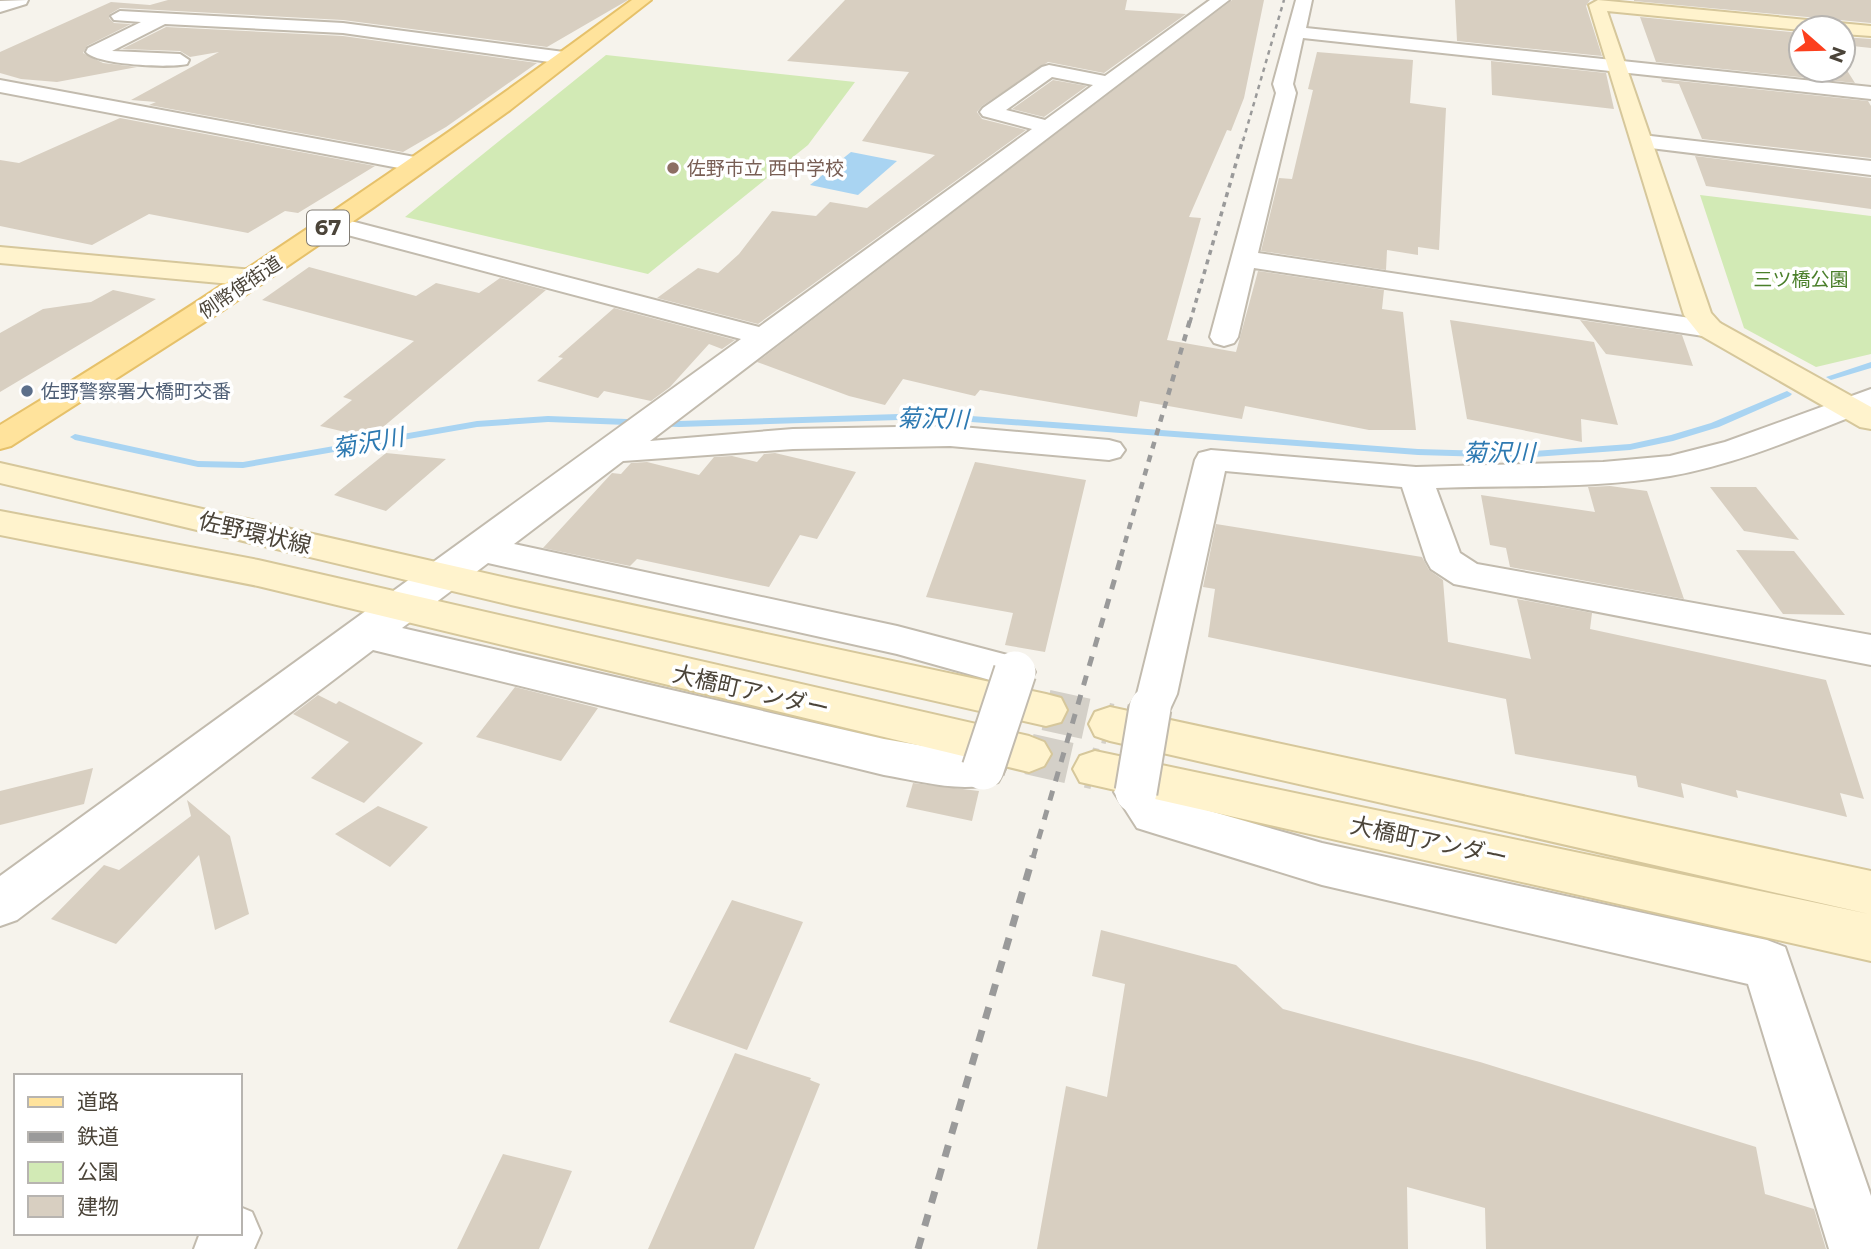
<svg xmlns="http://www.w3.org/2000/svg" width="1871" height="1249" font-family="Montserrat,'Noto Sans JP',sans-serif">
<style>
.green{fill:#d2eab5}
.water{fill:#a9d4f2}
.lines{fill:none;stroke-linecap:round;stroke-linejoin:round}
.stream{fill:#a9d4f2;fill-rule:evenodd}
.building{fill:#d8cfc1}
.secondary-tunnel{stroke:#d4d0c8;stroke-width:41;stroke-dasharray:41 20;stroke-linecap:butt}
.street-casing{stroke:#c2bbae;stroke-width:4}
.secondary-casing{stroke:#d6c79b;stroke-width:4}
.primary-casing{stroke:#e6c16a;stroke-width:4}
.street{fill:#fff;fill-rule:evenodd}
.secondary{fill:#fff3cd;fill-rule:evenodd}
.primary{fill:#ffe39c;fill-rule:evenodd}
.rail-far4{stroke:#9a9a9a;stroke-width:2.5;stroke-dasharray:4.5 4.5;stroke-linecap:butt}
.rail-far3{stroke:#9a9a9a;stroke-width:3.5;stroke-dasharray:5 5;stroke-linecap:butt}
.rail-far2{stroke:#9a9a9a;stroke-width:4.5;stroke-dasharray:7 7;stroke-linecap:butt}
.rail-far1{stroke:#9a9a9a;stroke-width:5;stroke-dasharray:10 10;stroke-linecap:butt}
.rail{stroke:#9a9a9a;stroke-width:7;stroke-dasharray:12 12;stroke-linecap:butt}
.street-bridge-casing{stroke:#c2bbae;stroke-width:45;stroke-linecap:butt}
.street-bridge{stroke:#fff;stroke-width:41}
.education-dot{fill:#8d6e63;stroke:#fff;stroke-width:2.5}
.service-dot{fill:#5c6f8a;stroke:#fff;stroke-width:2.5}
.labels{text-anchor:middle;stroke-width:7;stroke-linejoin:round;paint-order:stroke}
.far-education-label{font-size:19px;fill:#785e54;stroke:#fff;text-anchor:start}
.far-park-label{font-size:19px;fill:#4a7f2a;stroke:#fff}
.far-street-label{font-size:19px;fill:#4b4439;stroke:#fff}
.far-service-label{font-size:19px;fill:#4e5e75;stroke:#fff;text-anchor:start}
.shield{fill:#fff;stroke:#817c74;stroke-width:2}
.shield-label{font-size:21px;font-weight:bold;fill:#4b4439}
.street-label{font-size:23px;fill:#4b4439;stroke:#fff}
.water-label{font-size:24px;font-style:italic;fill:#2e7ab2;stroke:#fff}
</style>
<rect width="100%" height="100%" fill="#f6f3ec"/>
<path class="green" d="M606 55 855 82 808 145 648 274 405 217Z
M1700 195 1871 216V354L1816 367 1744 328Z"/>
<path class="water" d="M851 152 897 161 858 195 810 185Z"/>
<g class="lines">
<path class="stream" d="M1871 362V368L1831 380 1826 377Z
M1787 391 1792 394 1790 396 1719 427 1673 441 1630 450 1522 458 1418 455 931 419 679 427 548 422 477 427 243 468 198 467 75 440 70 437 75 434 198 461 243 462 477 421 548 416 679 421 931 413 1418 449 1522 452 1630 444 1671 435 1711 423Z"/>
</g>
<path class="building" d="M168 0H628L547 47 343 20 120 8 110 14 109 18 114 23 131 24 87 46 83 53 103 63 137 67 57 82 21 79 0 73V52L111 2 150 5Z
M845 0H1127L1125 10 1186 14 1104 73 1048 62 982 106 977 112 982 119 1026 130 758 324 657 298 698 268 718 273 739 254 772 211 816 216 830 202 867 208 935 155 862 141 909 72 787 61Z
M1232 0H1264L1244 98 1231 131 1227 130 1189 217 1201 218 1167 340 1236 352 1258 271 1384 290 1382 309 1403 312 1416 430H1369L1245 406 1242 419 1140 401 1137 417 980 390 975 396 903 379 885 405 849 396 757 362Z
M1455 0H1590L1586 6 1602 56 1457 41Z
M1634 0H1871V23L1634 1Z
M1640 17 1801 33V70H1843V64L1855 83 1656 62Z
M166 27 343 36 537 63 446 127 403 152 149 105 156 102 131 100 219 52 190 57 180 51 122 49Z
M1843 37 1871 39V48L1843 45Z
M1317 52 1413 60 1410 103 1446 108 1439 250 1418 247V255L1387 250 1386 270 1261 251 1279 178 1292 179 1313 90 1308 89Z
M1491 61 1606 73 1614 109 1492 95Z
M1661 79 1868 101 1871 106V158L1702 139 1679 84 1662 82Z
M1053 80 1087 86 1044 117 1012 109Z
M120 118 375 166 298 213 285 211 248 233 149 214 92 245 0 226V160L19 163Z
M1695 156 1871 178V209L1706 186Z
M309 267 416 296 436 283 479 293 500 278 546 290 370 438 320 426 352 400 343 397 414 341 262 300Z
M113 290 156 299 0 392V333L43 309 91 302Z
M614 308 735 340 722 349 709 344 670 387 651 401 604 391 598 398 537 381 563 358 558 357Z
M1450 320 1594 342 1618 425 1581 419 1582 442 1467 419Z
M1580 320 1682 335 1693 366 1606 354Z
M386 453 446 459 386 511 334 495Z
M775 453 856 472 817 539 800 535 769 587 637 559 630 566 543 548 612 473 621 474 631 463 647 462 699 475 714 457 732 456 757 462 764 454Z
M975 462 1086 480 1045 652 1005 645 1013 613 926 597Z
M1610 486 1647 491 1684 599 1510 567 1506 548 1490 545 1481 495 1595 512 1588 487Z
M1710 487H1756L1799 540 1744 531Z
M1216 524 1422 557 1429 570 1443 580 1448 642 1531 659 1517 599 1592 613 1590 629 1826 680 1864 799 1840 793 1847 817 1736 790 1738 798 1681 783 1684 798 1638 787 1636 776 1515 754 1506 699 1208 637 1215 589 1203 587Z
M1736 550 1794 551 1845 615 1783 614Z
M515 687 598 708 561 761 476 737Z
M318 695 336 704 339 701 423 743 364 803 311 778 349 742 293 714Z
M93 768 84 804 0 825V791Z
M913 783 979 791 972 821 906 807Z
M187 800 230 836 249 914 215 930 199 855 116 944 51 919 104 865 119 870 191 816Z
M378 806 428 827 390 867 335 834Z
M732 900 803 922 747 1050 669 1022Z
M1101 930 1236 965 1283 1009 1480 1062 1756 1147 1765 1194 1814 1209 1826 1249H1486L1485 1208 1407 1187 1408 1249H1037L1066 1086 1107 1097 1125 984 1092 976Z
M735 1053 811 1078 810 1080 820 1084 754 1249H648Z
M503 1154 572 1171 539 1249H457Z"/>
<g class="lines">
<path class="secondary-tunnel" d="M1046 710 1110 724
M1029 754 1095 769"/>
<defs>
<path id="street" d="M28 0 26 4 0 12V1Z
M1210 0H1229L650 441 793 429 950 426 1109 440 1120 443 1125 450 1120 457 1109 460 950 446 793 449 623 461 514 544 897 626 1015 657 1029 661 1035 672 1029 683 1015 687 897 654 488 563 402 628 884 739 953 751H983L998 756 1005 769 998 782C962 794 921 781 884 775L373 650 17 920 0 926V876L741 339 325 229 322 224 325 219H343L759 327 1032 129 983 116 980 112 983 108 1042 67 1049 65 1105 76ZM1052 77 1093 85 1045 120 1006 110Z
M1296 0H1312L1306 28 1871 87V99L1303 38 1293 84 1296 93 1258 253 1710 321 1720 323 1724 329 1720 335 1710 337 1254 268 1238 337 1234 343 1224 346 1214 343 1210 337 1276 93 1273 84Z
M120 11 343 23 564 52 573 58 564 64 343 33 165 24 112 51 180 54 189 60 187 64C169 68 97 65 86 52L88 48 141 22 114 20 111 16Z
M0 80 420 158 431 165 420 172 0 92Z
M1642 135 1871 161V175L1634 146 1631 141Z
M1871 389V409C1806 434 1739 464 1670 476 1594 489 1513 485 1436 488L1460 553 1477 564 1871 635V665L1454 584 1431 569 1426 560 1402 487 1225 471 1177 694 1165 720 1150 724 1135 720 1129 708 1137 694 1195 460 1199 453 1211 450 1416 467 1603 462 1670 456 1725 442Z
M1136 773 1152 779 1168 799 1322 843 1767 940 1785 947 1871 1196V1249H1829L1748 984 1322 885 1153 833 1137 828 1114 792 1120 779Z
M240 1207 252 1212 261 1233 254 1249H194L200 1233H240Z"/>
<path id="secondary" d="M1598 0 1871 26V36L1843 34V28L1801 30 1607 11 1711 313 1720 323 1871 407V429L1860 427 1700 335 1684 315 1589 5Z
M0 247 253 270 262 272 266 278 262 284 253 286 0 263Z
M0 463 511 579 1046 694 1061 698 1067 710 1061 722 1046 726 511 605 0 483Z
M0 511 258 560 1029 736 1044 742 1051 754 1044 766 1029 772 258 586 0 535Z
M1110 707 1871 871V961L1080 782 1073 769 1080 756 1095 751 1869 914 1110 741 1095 736 1089 724 1095 712Z"/>
<path id="primary" d="M632 0H651L510 110 374 207 220 312 11 446 0 449V425C218 293 427 151 632 0Z"/>
</defs>
<use href="#street" class="street-casing"/>
<use href="#secondary" class="secondary-casing"/>
<use href="#primary" class="primary-casing"/>
<use href="#street" class="street"/>
<use href="#secondary" class="secondary"/>
<use href="#primary" class="primary"/>
<path class="rail-far4" d="M1243 141 1284 0"/>
<path class="rail-far3" d="M1190 322 1243 139"/>
<path class="rail-far2" d="M1121 556 1190 320"/>
<path class="rail-far1" d="M1033 858 1122 554"/>
<path class="rail" d="M918 1249 1033 856"/>
<defs>
<path id="street-bridge" d="M983 769 1015 672
M1136 792 1150 708"/>
</defs>
<use href="#street-bridge" class="street-bridge-casing"/>
<use href="#street-bridge" class="street-bridge"/>
</g>
<circle class="education-dot" cx="673" cy="168" r="7"/>
<circle class="service-dot" cx="27" cy="391" r="7"/>
<g class="labels">
<g class="far-education-label">
<text x="687" y="175">佐野市立 西中学校</text>
</g>
<g class="far-park-label">
<text x="1801" y="286">三ツ橋公園</text>
</g>
<g class="far-street-label">
<text transform="translate(240 287) rotate(-34)" y="7">例幣使街道</text>
</g>
<g class="far-service-label">
<text x="41" y="398">佐野警察署大橋町交番</text>
</g>
<rect class="shield" x="307" y="210.5" width="42" height="35" rx="5"/>
<g class="shield-label">
<text x="328" y="235">67</text>
</g>
<g class="street-label">
<text transform="translate(255 533) rotate(13)" y="8">佐野環状線</text>
<text transform="translate(751 691) rotate(13)" y="8">大橋町アンダー</text>
<text transform="translate(1429 841) rotate(12)" y="8">大橋町アンダー</text>
</g>
<g class="water-label">
<text transform="translate(933 419) rotate(1)" y="8">菊沢川</text>
<text transform="translate(368 443) rotate(-10)" y="8">菊沢川</text>
<text x="1499" y="461">菊沢川</text>
</g>
</g>
<rect x="14" y="1074" width="228" height="161" fill="#ffffff" stroke="#b7b4b0" stroke-width="2"/>
<rect x="28" y="1097" width="35" height="10" fill="#ffe39c" stroke="#b7b4b0" stroke-width="2"/>
<text x="77" y="1109" font-size="21" fill="#4b4439">道路</text>
<rect x="28" y="1132" width="35" height="10" fill="#9a9a9a" stroke="#b7b4b0" stroke-width="2"/>
<text x="77" y="1144" font-size="21" fill="#4b4439">鉄道</text>
<rect x="28" y="1162" width="35" height="21" fill="#d2eab5" stroke="#b7b4b0" stroke-width="2"/>
<text x="77" y="1179" font-size="21" fill="#4b4439">公園</text>
<rect x="28" y="1196" width="35" height="21" fill="#d8cfc1" stroke="#b7b4b0" stroke-width="2"/>
<text x="77" y="1214" font-size="21" fill="#4b4439">建物</text>
<g transform="translate(1822 49) rotate(110)"><circle r="33" fill="#ffffff" stroke="#b7b4b0" stroke-width="2"/>
<path d="M0-5L12 26L0 18L-12 26Z" fill="#fc3f1d"/>
<text y="-10" font-size="19" font-weight="bold" text-anchor="middle" fill="#4b4439">N</text>
</g>
</svg>
